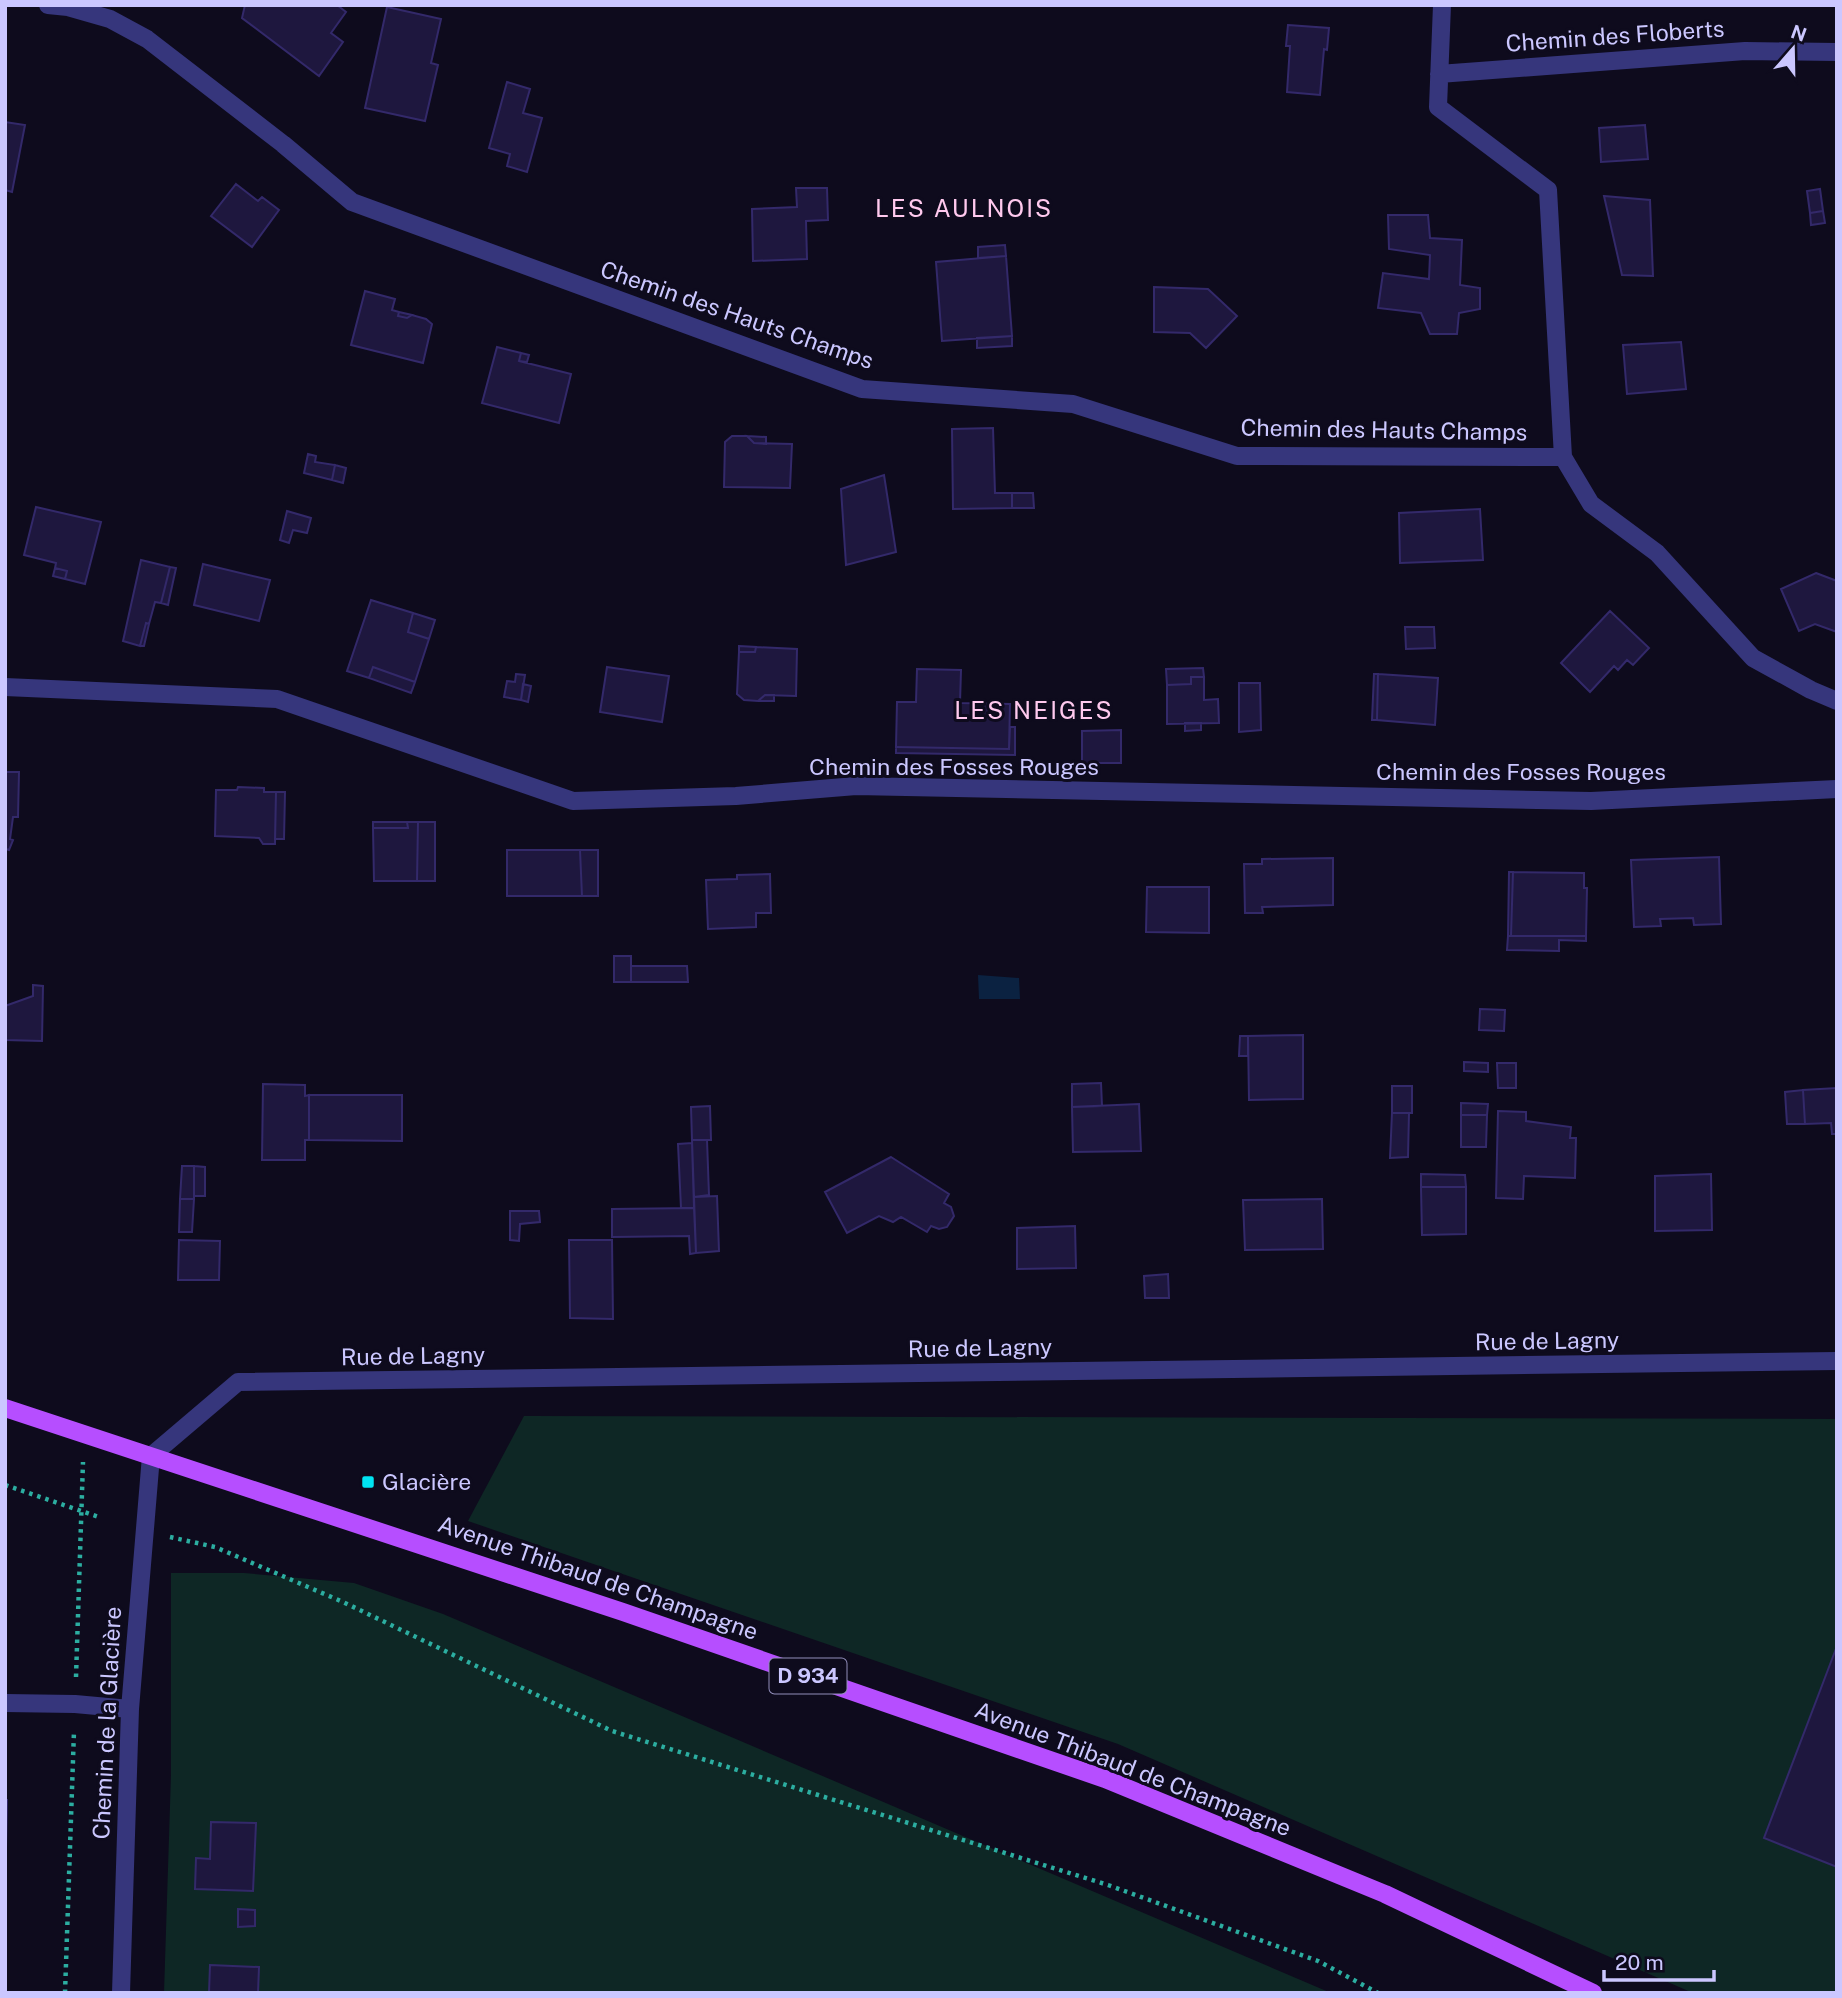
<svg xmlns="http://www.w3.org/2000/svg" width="1842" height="1998" font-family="'Public Sans',sans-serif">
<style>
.green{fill:#0e2725;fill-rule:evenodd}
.water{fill:#0b2241}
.building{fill:#1e173e;stroke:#33296a;stroke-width:2}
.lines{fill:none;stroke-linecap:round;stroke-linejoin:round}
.path{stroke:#2caea1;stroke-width:4.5;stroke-dasharray:3.5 5;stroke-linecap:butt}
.street{stroke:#36367c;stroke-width:18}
.primary{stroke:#b64eff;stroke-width:18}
.poi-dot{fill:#00e4f2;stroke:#0e0b1d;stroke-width:2.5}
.labels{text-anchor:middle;stroke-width:6;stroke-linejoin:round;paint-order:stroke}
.shield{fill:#0e0b1d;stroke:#928fbb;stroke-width:2}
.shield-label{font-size:21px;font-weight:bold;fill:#cbc7ff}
.street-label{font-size:23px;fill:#cbc7ff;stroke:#0e0b1d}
.poi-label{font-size:23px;fill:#cbc7ff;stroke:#0e0b1d;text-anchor:start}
.neighbourhood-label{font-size:24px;letter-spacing:2px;fill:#ffc9ee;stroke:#0e0b1d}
</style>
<rect width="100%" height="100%" fill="#0e0b1d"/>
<path class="green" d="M524 1416 1837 1419V1993H1693L1118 1744 468 1521Z
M171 1573H244L354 1583 443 1614 1331 1993H258L259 1967 211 1965 209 1993H164L171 1775ZM255 1823 253 1891 196 1889V1858L210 1859ZM238 1910H255V1926H239Z"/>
<path class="water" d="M978 975 1019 978 1020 999H979Z"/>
<path class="building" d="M245 5H337L346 12 331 33 343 42 319 76 242 18Z
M387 7 441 19 431 63 438 65 425 121 365 108Z
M1288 25 1329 28 1327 50 1324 49 1320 95 1287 92 1290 46H1286Z
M507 82 530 89 523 113 542 118 527 172 507 166 510 154 489 148Z
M5 122 25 125 12 192 5 190Z
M1645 125 1648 159 1601 162 1599 128Z
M236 184 258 201 262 197 279 210 252 247 211 216Z
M796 188H827L828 220 806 221 807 259 753 261 752 209 797 207Z
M1820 189 1823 211 1810 213 1807 191Z
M1604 196 1650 200 1653 276 1622 275Z
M1823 211 1825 223 1811 225 1810 213Z
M1388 215H1428L1430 238 1462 240 1460 285 1480 288V309L1459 313 1457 334H1430L1421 313 1378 308 1383 273 1429 279 1430 255 1389 249Z
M1005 245 1006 256 978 258V247Z
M1006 256 1012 336 942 341 936 262Z
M1154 287 1208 289 1237 316 1206 348 1190 333 1154 332Z
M365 291 395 299 392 310 399 312 398 316 407 318 412 315 426 319 432 324 423 363 351 345Z
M399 312 412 315 407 318 398 316Z
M1012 336V346L977 348V338Z
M1681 342 1686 389 1627 394 1623 345Z
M497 347 521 353 519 361 571 374 559 423 482 403Z
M521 353 529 355 527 362 519 361Z
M993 428 995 493H1012V508L953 509 952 429Z
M732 436H747L754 443 792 444 790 488 724 487 725 442Z
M747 436 766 437V444L754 443Z
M308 454 316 456 315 462 335 465 332 480 304 473Z
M335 465 346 468 343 483 332 480Z
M884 475 896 552 846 565 841 489Z
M1012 493H1033L1034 508H1012Z
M36 507 101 522 85 584 65 579 67 571 55 568 56 563 24 555Z
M1480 509 1483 560 1400 563 1399 513Z
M287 511 311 518 307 533 293 530 289 543 280 540Z
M141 560 170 567 161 603 155 602 149 624 146 623 140 646 123 641Z
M203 564 270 580 259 621 194 605Z
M170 567 176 568 168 605 161 603Z
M55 568 67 571 65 579 53 576Z
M1816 573 1837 581V632L1815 624 1799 631 1781 589Z
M371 600 413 613 408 632 429 639 415 682 373 667 369 678 347 671Z
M1610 611 1649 648 1633 665 1627 660 1618 670 1614 666 1590 692 1561 663Z
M413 613 435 620 429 639 408 632Z
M146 623 149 624 144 646H140Z
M1405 627H1434L1435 648 1406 649Z
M739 646 756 647 755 652H739Z
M756 647 797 649 796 696 765 695 758 701 744 700 737 694 739 652H755Z
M373 667 415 682 411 693 369 678Z
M607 667 669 676 662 722 600 712Z
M1203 668 1204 677H1191V684L1167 685 1166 669Z
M917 669 961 670 960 703 1010 704 1009 749 896 747 897 702H916Z
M516 674 525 675 521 700 504 697 507 681 515 682Z
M1374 674H1378L1377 720H1372Z
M1378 674 1438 678 1435 725 1377 720Z
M1191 677H1204V700L1218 699 1219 723 1167 724V685L1191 684Z
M1239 683H1260L1261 730 1239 732Z
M523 684 531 686 528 702 521 700Z
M765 695H774V701H758Z
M1185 723H1201V730L1185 731Z
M1010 727H1015V755L896 753V747L1009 749Z
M1121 730V763H1082V731Z
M5 772H19L18 817H13L10 839 13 840 9 850 6 849 5 852Z
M238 787 264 788V792H276L275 844H263L259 838 215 836 216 790H237Z
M276 792H285L284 839H275Z
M373 822H407L408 828H373Z
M407 822H418L417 881H374L373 828H408Z
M418 822H435V881H417Z
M507 850H580L582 896H507Z
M580 850H598V896H582Z
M1719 857 1721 924 1694 925 1693 918 1660 919 1661 926 1634 927 1631 860Z
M1333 858V905L1262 907 1263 913H1245L1244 864H1262V859Z
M1509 872H1513L1511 936H1508Z
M1513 872 1584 873V888H1587L1586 936H1511Z
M770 874 771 913H756V927L708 929 706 880 737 879V875Z
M1147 887H1209V933L1146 932Z
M1508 936H1586V941L1559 940V951L1507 950Z
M614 956H631V982H614Z
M631 966H687L688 982H631Z
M33 985 43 986 42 1041 5 1040V1006L33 996Z
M1480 1009 1505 1010 1504 1031 1479 1030Z
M1303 1035V1099L1249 1100 1248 1036Z
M1240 1036H1248V1056H1239Z
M1464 1062 1488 1063V1072L1464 1071Z
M1497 1063H1516V1088H1498Z
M1101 1083 1102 1106 1072 1107V1084Z
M263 1084 305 1085V1096L309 1095V1140H305V1160H262Z
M1392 1086H1412V1113H1392Z
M1837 1088V1134H1832L1831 1123 1805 1124 1803 1090Z
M1803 1090 1805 1124H1787L1785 1092Z
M309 1095H402V1141L309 1140Z
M1461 1103 1488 1104 1487 1115H1461Z
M1139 1104 1141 1151 1073 1152 1072 1107Z
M710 1106 711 1140H692L691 1107Z
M1498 1111 1526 1112V1121L1571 1127 1570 1138H1576L1575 1178 1524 1176 1523 1199 1496 1198Z
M1392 1113H1409L1408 1157 1390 1158Z
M1461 1115H1487L1486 1147H1461Z
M692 1140H707L709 1195 694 1197Z
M692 1143 694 1208H681L678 1144Z
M891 1157 949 1194 944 1203 951 1207 954 1216 947 1227 939 1229 931 1226 927 1232 901 1217 893 1222 879 1216 847 1233 825 1192Z
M182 1166H194V1199H180Z
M194 1166 205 1167V1196H194Z
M1421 1174 1465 1175 1466 1187H1421Z
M1711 1174 1712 1230 1655 1231V1176Z
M1421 1187H1466V1234L1422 1235Z
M717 1196 719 1251 696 1253 694 1197Z
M180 1199H194L192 1232H179Z
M1322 1199 1323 1249 1245 1250 1243 1200Z
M694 1208 696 1253 690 1254 689 1236 612 1237V1209Z
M510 1211H539L540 1222 520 1224 519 1241 510 1240Z
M1075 1226 1076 1268 1017 1269V1228Z
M179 1240 220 1241 219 1280H178Z
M569 1240H612L613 1319 570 1318Z
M1168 1274 1169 1298H1145L1144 1276Z
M1837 1646V1867L1764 1838Z
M5 1800H7L6 1849H5Z
M211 1822 256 1823 253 1891 195 1889 196 1858 210 1859Z
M238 1909 255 1910V1926L238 1927Z
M210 1965 259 1967 258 1993H209Z"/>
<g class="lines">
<path class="path" d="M5 1485 99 1517
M170 1537 215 1547 343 1602 612 1731 1108 1885 1318 1961 1378 1993
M76 1677 83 1462
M65 1993 74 1731"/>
<path class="street" d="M48 5 68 7 110 19 147 39 283 144 352 202 862 389 1073 404 1237 456 1563 457
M1442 5 1438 107 1548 190 1563 457 1591 504 1657 553 1753 658 1811 690 1837 701
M1439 74 1745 51 1837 52
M5 687 277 699 573 801 736 796 856 786 1591 801 1837 789
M5 1703 75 1704 130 1709
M121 1993 130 1709 151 1456 238 1382 1837 1361"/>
<path class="primary" d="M5 1408 623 1612 1105 1779 1385 1894 1593 1993"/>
</g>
<rect class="poi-dot" x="361" y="1475" width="14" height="14" rx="3.5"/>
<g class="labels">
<rect class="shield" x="769.5" y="1658.5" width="77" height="35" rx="5"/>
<g class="shield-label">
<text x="808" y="1683">D 934</text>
</g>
<g class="street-label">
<text transform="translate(1615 36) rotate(-4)" y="8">Chemin des Floberts</text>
<text transform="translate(737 315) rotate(19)" y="8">Chemin des Hauts Champs</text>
<text transform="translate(1384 430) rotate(1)" y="8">Chemin des Hauts Champs</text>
<text x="954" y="775">Chemin des Fosses Rouges</text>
<text x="1521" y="780">Chemin des Fosses Rouges</text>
<text transform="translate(1547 1341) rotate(-1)" y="8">Rue de Lagny</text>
<text transform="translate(980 1348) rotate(-1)" y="8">Rue de Lagny</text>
<text transform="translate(413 1356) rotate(-1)" y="8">Rue de Lagny</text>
<text transform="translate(598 1578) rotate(19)" y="8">Avenue Thibaud de Champagne</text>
<text transform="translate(107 1723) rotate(-87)" y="8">Chemin de la Glacière</text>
<text transform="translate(1133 1769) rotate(21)" y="8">Avenue Thibaud de Champagne</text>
</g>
<g class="poi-label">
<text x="382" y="1490">Glacière</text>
</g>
<g class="neighbourhood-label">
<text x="964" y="217">LES AULNOIS</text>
<text x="1034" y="719">LES NEIGES</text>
</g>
</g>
<rect width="1842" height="1998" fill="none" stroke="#cbc7ff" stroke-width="14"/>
<g transform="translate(1793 49) rotate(20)" stroke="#0e0b1d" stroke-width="5" paint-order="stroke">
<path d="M0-5L12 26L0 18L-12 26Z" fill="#cbc7ff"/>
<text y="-10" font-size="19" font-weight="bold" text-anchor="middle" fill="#cbc7ff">N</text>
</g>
<path d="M1604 1970v10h110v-10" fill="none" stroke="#cbc7ff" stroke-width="3.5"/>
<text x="1615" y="1970" font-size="21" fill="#cbc7ff" stroke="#0e0b1d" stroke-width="5" paint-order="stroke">20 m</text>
</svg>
